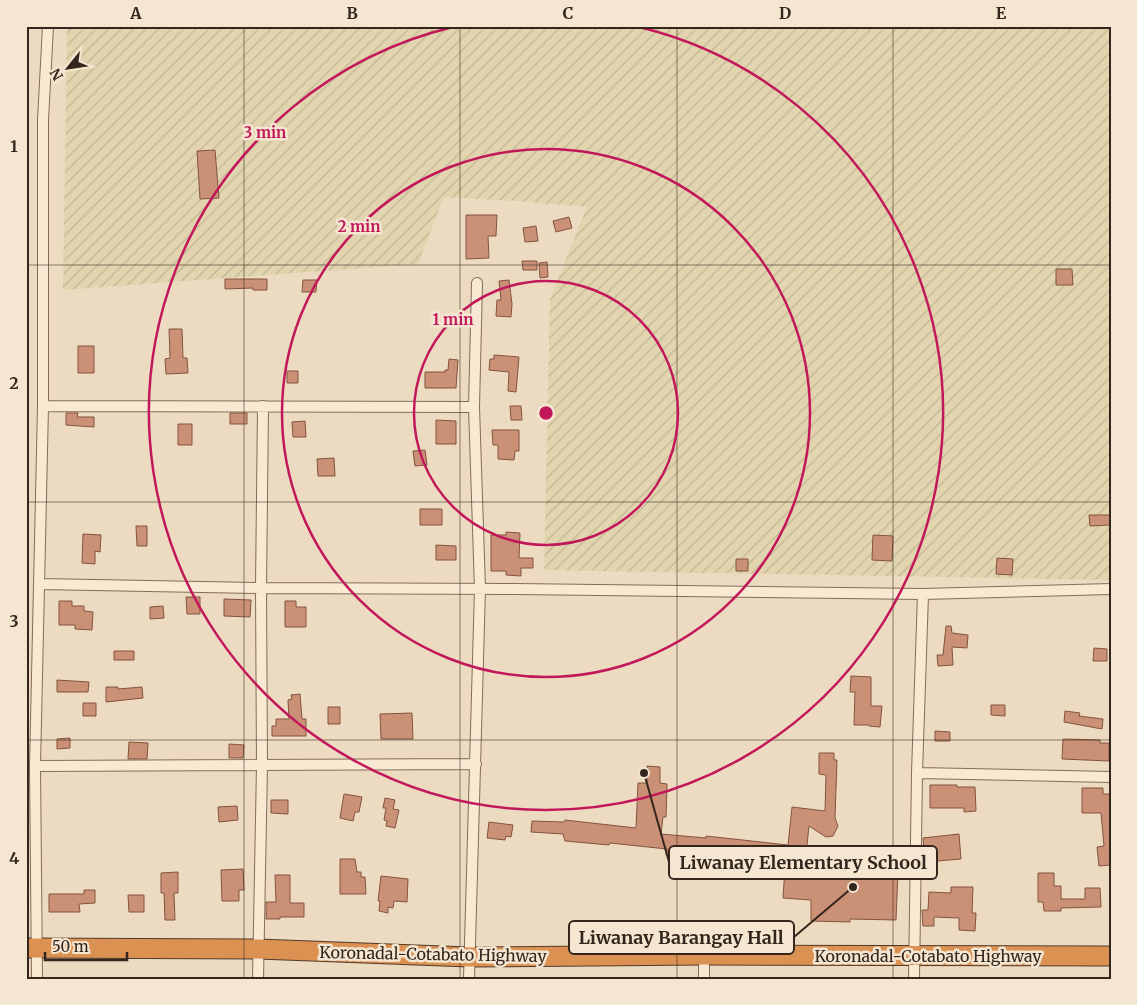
<svg xmlns="http://www.w3.org/2000/svg" width="1137" height="1005" font-family="Merriweather,serif">
<style>
.farmland{fill:url(#farmland-furrows)}
.building{fill:#ca9177;stroke:#83533f}
.lines{fill:none;stroke-linecap:round;stroke-linejoin:round}
.street-casing{stroke:#856c59;stroke-width:12}
.highway-casing{stroke:#533b2d;stroke-width:21}
.street{stroke:#f8e9d3;stroke-width:10}
.highway{stroke:#da9152;stroke-width:19}
.grid{fill:none;stroke:#35261d;stroke-width:1;stroke-opacity:0.55}
.ring{fill:none;stroke:#c2185b;stroke-width:2.5}
.labels{text-anchor:middle;stroke-width:5;stroke-linejoin:round;paint-order:stroke}
.street-label{font-size:16px;fill:#35261d;stroke:#f4e6d0}
.centre{fill:#c2185b;stroke:#f4e6d0;stroke-width:2.5}
.ring-label{font-size:15px;text-anchor:middle;font-weight:bold;fill:#c2185b;stroke:#f4e6d0;stroke-width:5;stroke-linejoin:round;paint-order:stroke}
.leader{fill:none;stroke:#35261d;stroke-width:2}
.callout-dot{fill:#35261d;stroke:#f4e6d0;stroke-width:2}
.callout{fill:#f4e6d0;stroke:#35261d;stroke-width:2}
.callout-label{font-size:18px;text-anchor:middle;font-weight:bold;fill:#35261d}
.neatline{fill:none;stroke:#35261d;stroke-width:2}
.grid-label{font-size:16px;text-anchor:middle;font-weight:bold;fill:#35261d}
</style>
<defs>
<pattern id="farmland-furrows" width="10" height="10" patternUnits="userSpaceOnUse" patternTransform="scale(1.25)"><rect width="10" height="10" fill="#e2d4ae"/><path d="M-1 1l2-2M0 10L10 0M9 11l2-2" fill="none" stroke="#c2b695"/></pattern>
</defs>
<rect width="100%" height="100%" fill="#ecdbc0"/>
<path class="farmland" d="M67 26H1111V580L544 570 550 299 587 207 516 201 444 197 418 264 63 290Z"/>
<path class="building" d="M215 150 219 198 200 199 197 151Z
M466 215H497L496 236H488L489 258 466 259Z
M569 217 572 228 556 232 553 221Z
M536 226 538 241 525 242 523 228Z
M522 261H537V270H523Z
M547 262 548 277 540 278 539 263Z
M1056 269H1072L1073 285H1056Z
M225 279H267V290H253V288L225 289Z
M303 280H317L316 292H302Z
M509 280 512 304 511 317 496 316 497 300H501L499 281Z
M169 329H182L183 358H187L188 373 166 374 165 359 170 358Z
M78 346H94V373H78Z
M494 355 519 357 516 392 508 391 509 372 489 370 490 359H494Z
M449 359 458 360 456 388H425V372H445V370H448Z
M287 371H298V383H287Z
M510 406H521L522 420H511Z
M66 413H78L77 417H94V427L66 425Z
M230 413H247V424H230Z
M436 420 456 421V444H436Z
M305 421 306 437H293L292 422Z
M178 424H192V445H178Z
M492 430H519V451H515L514 460 498 459V445H493Z
M425 450 427 465 415 466 413 451Z
M334 458 335 476H318L317 459Z
M420 509H442V525H420Z
M1089 515H1111V525L1090 526Z
M136 526H147V546H137Z
M506 532 520 533 519 558H533V568H521V576L506 575V571H491V535H506Z
M83 534 101 535 100 552 95 551V564L82 563Z
M873 535 893 536 892 561 872 560Z
M436 545 456 546V560H436Z
M997 558 1013 559 1012 575 996 574Z
M736 559H748V571H736Z
M186 597H200V614H187Z
M224 599 251 600 250 617 224 616Z
M59 601H72V606H84V611L93 612 92 630 75 629V625H59Z
M285 601H296V607H306V627H285Z
M163 606 164 618 150 619V607Z
M946 626H951L952 633 968 635 967 648 952 647 953 665 938 666 937 655H943Z
M1094 648 1107 649V661H1093Z
M114 651H134V660H114Z
M851 676 871 677V706H882L880 727 869 726V725H854L855 692H850Z
M57 680 89 682 88 692H57Z
M106 687H118V689L142 687 143 698 106 702Z
M300 694 302 719H306V736H272V726H276V719H289L288 700 292 699 291 695Z
M83 703H96V716H83Z
M991 705H1005V716L991 715Z
M328 707H340V724H328Z
M1065 711 1080 713 1079 716 1103 719 1102 729 1064 722Z
M412 713 413 739H381L380 714Z
M935 731 950 732V741H935Z
M70 738V748L57 749V739Z
M1063 739 1100 740V743H1109V761L1062 759Z
M129 742 148 743 147 759H128Z
M229 744 244 745 243 758H229Z
M819 753H834V760H837L835 818 838 826 833 836 826 837 809 826 804 874 842 873 845 846 870 849 871 846 898 847 897 856 886 855 885 873H898L896 920 850 919V922L811 921V900L783 898 785 867 666 855 667 849 610 843 609 845 565 841 563 834 531 832 532 821 564 822 565 820 636 828 638 783H647V766L660 767V783L667 784 666 817H663L661 834 706 838V836L788 845 792 807 825 811 826 775 819 774Z
M930 785H957V787H975L976 811 964 812V808H930Z
M1082 788H1103V794H1111V865L1099 866 1097 847 1104 846 1101 813H1082Z
M344 794 362 797 359 812H355L353 821 340 818Z
M385 798 395 800 393 809 399 810 395 828 386 826 387 821 384 820 386 808H383Z
M271 800H288V814L271 813Z
M237 806 238 820 219 822 218 807Z
M489 822 513 825 511 837 506 836 505 840 487 838Z
M959 834 961 859 925 862 923 838Z
M340 859H355L357 872H361V877H365L366 894H340Z
M243 869 244 890H239V901H222L221 870Z
M178 872V893H174L175 920H165L164 893H161V873Z
M1038 873H1054V886H1061V899H1085V888H1100L1101 907 1061 908V911H1044L1043 902H1038Z
M275 875H290V903H304V917H280V919H266V902H276Z
M381 876 408 879 407 902 394 901 393 908 388 907V913L379 911 380 901H378Z
M951 887H973L972 913H976L975 931 959 930V918L934 917V926H923L922 910H928L929 892 951 893Z
M84 890H95V903L79 904 80 912H49V894H84Z
M128 895H144V912H129Z"/>
<g class="lines">
<defs>
<path id="street" d="M43 406 474 407
M40 584 261 588 515 589 923 594 1111 589
M35 766 476 764
M917 773 1111 777
M37 979 35 766 43 406V120L48 26
M258 979 262 765 261 588 263 406
M469 979 480 589 474 407 477 283
M704 979V955
M914 979 917 773 923 594"/>
<path id="highway" d="M26 948 258 949 469 957 704 955 1111 956"/>
</defs>
<use href="#street" class="street-casing"/>
<use href="#highway" class="highway-casing"/>
<use href="#street" class="street"/>
<use href="#highway" class="highway"/>
</g>
<path class="grid" d="M244 26V979M460 26V979M677 26V979M893 26V979M26 265H1111M26 502H1111M26 740H1111"/>
<g class="ring">
<circle cx="546" cy="413" r="132"/>
<circle cx="546" cy="413" r="264"/>
<path d="M639 27A397 397 0 1 1 453 27"/>
</g>
<g class="labels">
<g class="street-label">
<text transform="translate(433 954) rotate(1)" y="6">Koronadal-Cotabato Highway</text>
<text x="928" y="962">Koronadal-Cotabato Highway</text>
</g>
</g>
<circle cx="546" cy="413" r="8" class="centre"/>
<g class="ring-label">
<text x="265" y="138">3 min</text>
<text x="359" y="232">2 min</text>
<text x="453" y="325">1 min</text>
</g>
<path class="leader" d="M644 773L669 862M853 887L794 937"/>
<g class="callout-dot">
<circle cx="644" cy="773" r="5"/>
<circle cx="853" cy="887" r="5"/>
</g>
<g class="callout">
<rect x="669" y="846" width="268" height="33" rx="5"/>
<rect x="569" y="921" width="225" height="33" rx="5"/>
</g>
<g class="callout-label">
<text x="803" y="869">Liwanay Elementary School</text>
<text x="681" y="944">Liwanay Barangay Hall</text>
</g>
<rect width="1137" height="1005" fill="none" stroke="#f4e6d0" stroke-width="55"/>
<g transform="translate(68 68) rotate(240)" stroke="#f4e6d0" stroke-width="4" paint-order="stroke">
<path d="M0-4L9 19L0 12L-9 19Z" fill="#35261d"/>
<text y="-8" font-size="14" font-weight="bold" text-anchor="middle" fill="#35261d">N</text>
</g>
<path d="M45 952v8h82v-8" fill="none" stroke="#35261d" stroke-width="2.5"/>
<text x="52" y="952" font-size="15" fill="#35261d" stroke="#f4e6d0" stroke-width="4" paint-order="stroke">50 m</text>
<rect x="28" y="28" width="1082" height="950" class="neatline"/>
<g class="grid-label">
<text x="136" y="19">A</text>
<text x="352" y="19">B</text>
<text x="568" y="19">C</text>
<text x="785" y="19">D</text>
<text x="1001" y="19">E</text>
<text x="14" y="152">1</text>
<text x="14" y="389">2</text>
<text x="14" y="627">3</text>
<text x="14" y="864">4</text>
</g>
</svg>
